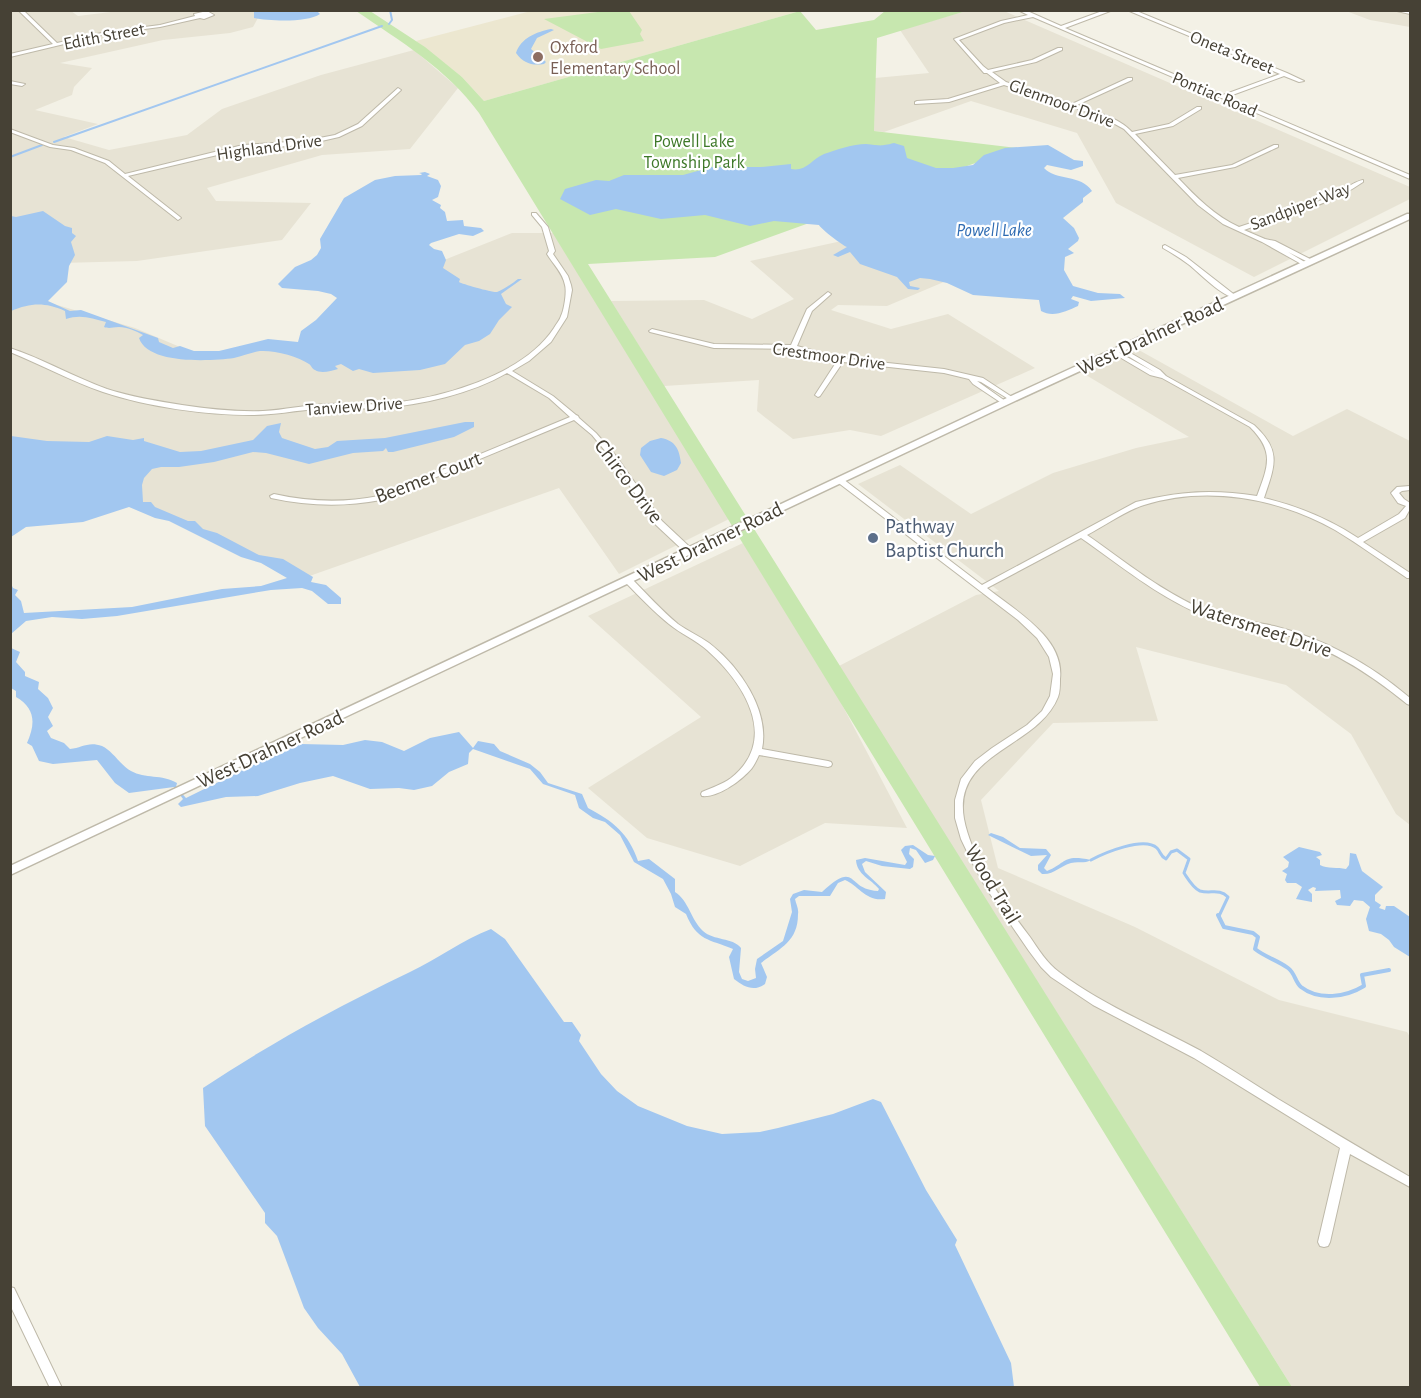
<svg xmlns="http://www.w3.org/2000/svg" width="1421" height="1398" font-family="'Alegreya Sans',sans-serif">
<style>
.residential{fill:#e7e3d4}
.education{fill:#ece7d0}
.green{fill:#c7e7af}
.water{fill:#a2c7f0}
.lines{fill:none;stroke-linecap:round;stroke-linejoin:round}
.stream-far2{stroke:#a2c7f0;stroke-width:2}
.stream-far1{stroke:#a2c7f0;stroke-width:3}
.stream{stroke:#a2c7f0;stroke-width:4}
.minor-casing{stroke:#beb9a9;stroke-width:2}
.tertiary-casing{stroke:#beb9a9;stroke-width:3}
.minor{fill:#fff;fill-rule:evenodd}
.tertiary{fill:#fff;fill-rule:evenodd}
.education-dot{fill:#8d6e63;stroke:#fff;stroke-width:2}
.service-dot{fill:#5c6f8a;stroke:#fff;stroke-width:2}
.labels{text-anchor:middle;stroke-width:4.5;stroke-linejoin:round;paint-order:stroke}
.far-street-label{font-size:18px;fill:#464135;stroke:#fff}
.far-education-label{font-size:18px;fill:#785e54;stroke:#fff;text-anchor:start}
.far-park-label{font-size:18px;fill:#3d7828;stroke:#fff}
.far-water-label{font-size:18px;font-style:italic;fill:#2e6bb2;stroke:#fff}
.street-label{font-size:21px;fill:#464135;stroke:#fff}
.service-label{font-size:21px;fill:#4e5e75;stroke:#fff;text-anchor:start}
</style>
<rect width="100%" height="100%" fill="#f3f1e6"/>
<path class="residential" d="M127 10 260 11V14L253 27 230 33 163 40 60 63 92 68 74 87 72 95 35 110 98 124 64 137 109 150 187 135 222 109 321 75 414 50 458 88 410 149 322 155 207 188 216 201 311 203 282 240 137 261 23 264 10 252V11H71L78 16Z
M966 11H1004L1410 187V199L1254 277 1116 203 1077 133 971 101 884 132 874 131 875 78 929 73 900 30Z
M1346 11H1410V27L1370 20Z
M883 232 958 276 887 306 838 305 831 310 891 329 948 314 1035 368 881 436 850 430 793 439 757 411 759 380 664 386 611 301 704 300 752 319 794 299 750 261Z
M512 233H553L729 519 619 574 559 488 301 579 84 479 11 466 10 291 135 328 199 355 268 346 304 350 419 270Z
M1137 349 1293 436 1347 409 1410 441V825L1396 814 1351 734 1286 685 1136 647 1158 721 1053 723 981 800 998 868 1135 927 1279 1000 1407 1032 1410 1037V1387H1292L839 666 976 595 999 591 858 484 900 465 971 514 1053 473 1136 448 1189 437 1081 372Z
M743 543 839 699 907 828 825 823 740 866 647 838 588 788 701 717 588 616Z"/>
<path class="education" d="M531 11H800L484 101 462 77 416 41Z"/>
<path class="green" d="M613 10 629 11 642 30 640 34 644 41 601 49 544 19Z
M356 11H370L425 47 462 77 484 101 800 11 816 30 874 20 885 11H966L877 38 874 131 1017 148 715 257 588 264 1292 1387H1260L479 113C447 69 400 41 356 11Z"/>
<path class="water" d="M254 11H317L320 14C307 23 269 21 254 18Z
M551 29 554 30 537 38 531 49 546 62 544 64C532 66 523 63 516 53 521 38 536 32 551 29Z
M894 143 904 146 907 158 936 168H953L973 165 984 155 1005 148 1048 145 1074 160 1083 161V166L1071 170 1047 165 1044 168C1056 181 1081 174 1092 191L1083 198V202L1063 218 1074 228 1079 238 1078 241 1068 249 1074 253 1065 257 1064 270 1073 286 1098 293 1120 294 1125 298 1091 301 1073 296 1071 299 1079 302 1078 306C1067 311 1053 318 1041 311L1039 300 973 295 947 283 930 279 920 278 909 282 910 286 920 288 918 290 908 289 897 277 860 264 850 252 838 257 833 255 847 247C842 245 821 229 819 225L774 221 750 226 705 215 661 219 616 209 590 215 560 199 565 189 596 180 609 181 624 175H683L712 167H761L791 164V169C806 172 812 159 824 154 836 150 853 144 866 144 879 145 879 147 894 143Z
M425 172 430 174 427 176 438 180 441 186 438 197 432 200 441 205 440 208 445 212 447 221 463 220 464 226 481 228 484 231 473 236 459 234 431 243 429 245 434 249 442 251 446 260 443 268 460 279 459 282C462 284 494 293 497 292 503 290 513 283 518 279H522L501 294 506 304 512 307 499 320 490 334 479 341 465 345 445 364 420 370 373 373 359 369 353 371 341 364 335 366 338 369C331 371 321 374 315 370 312 369 311 365 309 364 298 356 274 350 260 351 252 352 243 356 234 358 211 361 148 365 139 338L143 335C136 331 127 327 119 327 112 327 110 329 104 327L106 322C92 318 80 314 66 319L65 311C44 302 31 303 11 311V216L16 217 43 211 65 226 72 228V233L76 236 71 242 75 255 69 266 67 282 48 301 70 311 81 310 158 338 159 342 173 348 180 346 194 351H219L268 339 298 342 301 331 316 320 337 298 331 294 318 291 282 288 278 284 295 267 311 260 317 255 321 248 320 239 344 198 375 180 395 176 421 175 422 174 419 173Z
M465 422H474V427L454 437 393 452H388L386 448 383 451 353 453 309 464 266 453 253 452 214 462 179 467H161L152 469 144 478 142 485 143 502H151L155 507 188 521H195L203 529 217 533 259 555 283 559 313 577 311 582 326 585 341 598V604H328L312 591 302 588 271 590 117 616 82 619 52 617 26 621 11 634V584L13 588 18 590 15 595 21 601 24 613 132 607 222 589 261 586 287 578 261 563 241 557 169 521 155 518 129 507 83 522 26 527 11 537V436L47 441 89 442 107 436 133 440 144 438V441L180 452 201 451 253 440 267 426 281 423 279 432 282 438 315 449 328 447 337 441 385 438Z
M661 438C676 441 679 449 681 463L677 470 664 476 651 472 640 455 641 448 650 441Z
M11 648 20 652 16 662 25 672V676L39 682 38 689 48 698 53 708 48 717 53 726 47 731 51 738 64 743 70 749C82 748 88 741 102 746 113 751 120 765 131 771 145 779 162 774 177 783L176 787 186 798 269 757 281 754 292 747 301 744 343 745 365 740 382 742 404 751 430 738 459 732 473 748 478 741 494 744 500 751 530 764 540 772 548 783 582 794 588 808C613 821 629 834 638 861L649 859 675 879V892C689 901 691 920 703 931 714 941 732 937 741 948L739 972 742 979 748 981 756 978 755 969 757 959 783 941 792 912 790 899 793 894 804 890 822 892C858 859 846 890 878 891L879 889C871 879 857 875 856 860L865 858 905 865 907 862 901 850 905 846 913 845 928 855 935 856 933 860 925 863 916 850 910 848 909 854 914 859 913 867 910 869 882 866 866 861 862 864 865 872 886 892 885 899C866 902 858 885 845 880L838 883 830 896H799L795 899C796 904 799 909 798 914 798 942 780 948 761 963L767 977 765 984C754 992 744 987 734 979L729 957 733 949C709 939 697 941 686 914L675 907 671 894 663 879 634 862 620 835 605 822 593 818 579 808 575 795 543 784 530 769 473 749 469 753 468 764 449 772 432 786 414 790 399 788 370 789 333 776 300 783 258 796 226 797 181 807 178 804 183 799 174 787 129 793 115 783 97 760 53 764 39 761 32 746 27 743C36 723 35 708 16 697V691L11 688Z
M991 833 1003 837 1020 848 1046 849 1051 855 1044 868 1047 871C1067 863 1062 854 1091 860 1084 864 1078 861 1071 863 1060 866 1054 875 1042 874L1038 870V865L1047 855 1031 856 988 835Z
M1299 847 1320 852 1322 855 1316 857 1320 860V865C1327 869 1338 867 1346 869L1349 865 1350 853 1356 854 1362 871 1383 887 1375 895V901L1381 905 1379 908 1385 910 1386 906H1394L1410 917 1409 939 1410 957 1394 947 1389 940 1381 934 1369 931 1366 919 1370 907 1363 901 1354 900 1350 906 1337 905 1335 901 1341 898 1340 890 1315 891 1316 888 1313 887 1308 890 1312 894V902L1296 899 1302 887 1296 883H1287L1285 880 1287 874 1282 871 1288 867 1289 862 1283 857Z
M491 929 505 939 564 1022H572L581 1035 579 1041 601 1074 617 1091 638 1106 687 1126 722 1134 760 1132 778 1128 833 1114 873 1099 881 1102 926 1190 957 1240 955 1245 1011 1363 1014 1387H360L342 1354 318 1328 304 1308 277 1236 265 1223V1213L205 1126 203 1088C269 1044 339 1006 410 972 438 959 462 940 491 929Z"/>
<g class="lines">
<path class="stream-far2" d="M389 24 392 20 390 10
M54 142 382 26
M10 157 42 145"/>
<path class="stream-far1" d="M1091 860C1104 853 1144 836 1157 848 1161 852 1160 856 1166 859L1171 852 1177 850 1189 859 1184 873C1188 879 1193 888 1200 891 1211 894 1219 888 1228 897L1219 916"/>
<path class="stream" d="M1218 915 1224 927 1253 933 1258 937 1255 949C1265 957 1277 960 1288 968 1295 973 1295 982 1301 987 1319 1001 1346 997 1364 986L1362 975 1389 970"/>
<defs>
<path id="minor" d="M18 10H23L57 43 106 32 160 25 195 16 194 14 207 11 214 15 204 19 200 18 160 27 106 34 10 57V54L53 44Z
M1018 10H1025L1061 26 1105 10H1113L1065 28 1223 95 1280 74 1127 10H1134L1287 73 1304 81 1299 82 1284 76 1227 97 1410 175V179L1033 17 1004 23 959 40 983 66 988 70 1032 60 1058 48H1062V50L1036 62 992 72 1006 82 1072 104 1128 78H1132V80L1077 105C1096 112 1118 117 1132 132L1169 124 1197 107H1201V109L1173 126 1135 134 1175 175 1232 165 1274 145H1278V147L1235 167 1178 178C1196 197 1215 216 1239 227 1269 216 1300 209 1330 197 1339 193 1355 181 1363 180V182C1327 207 1284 215 1244 230L1265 239 1275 241 1312 260V262H1308L1288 252 1308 264 1303 265 1262 242 1223 224 1198 205 1124 129 1102 117 1004 85 949 102 915 104V102L917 101 948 99 1000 83 987 73H984L954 39 1001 21 1028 15Z
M1395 10 1410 12V14L1397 11Z
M10 81 25 84 22 86 10 84Z
M398 88 401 90 400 91 362 126 339 137 304 145 243 149 128 176 180 217 181 218 178 220 105 163 71 150 50 147 10 132V129L53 145 74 148 109 161 125 174 243 145 304 141 335 135 358 124Z
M532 213H536L548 227 555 251 553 254 568 276 571 285 572 290 567 317 551 342 529 361 512 371 553 396 576 415 578 416 579 418 596 433 616 456 662 521 693 550 694 552 693 554H687L656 525 611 458 592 435 574 420 381 500C344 507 308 506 271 498L270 496 274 494C310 502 343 503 379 496L570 417 549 398 507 373C471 394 421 405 380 408 365 409 349 408 334 408 307 408 280 415 252 415 205 415 148 407 103 392 71 381 42 365 10 352V348C43 359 74 377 107 389 131 397 157 401 182 405 209 409 236 412 263 411 284 410 305 405 326 404 344 403 363 405 381 404 436 400 522 377 554 328 556 324 560 320 561 316 564 310 567 292 565 285 563 273 553 264 547 254L549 251 542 227 532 215Z
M1165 245 1186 257 1236 296V298C1222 297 1200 273 1188 264 1180 258 1172 253 1163 248V246Z
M828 292 831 294 830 295 812 311 797 346 841 358 944 369 983 378 1015 399 1014 400H1010L981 382 977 381 1008 403 1007 404H1003L973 384 969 379 944 373 843 362 820 396 818 397 815 395 837 361 795 349 714 348 650 332 649 331 652 329 714 344 791 345 807 309Z
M1120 347 1160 370 1166 376 1254 425C1282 451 1275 465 1264 498 1298 506 1329 519 1358 538L1399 514 1406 506 1398 503 1391 493 1397 487 1410 486V490L1402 491 1399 493 1404 499 1410 503V509L1405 518 1363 542 1410 573V578H1407C1383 562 1360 545 1335 530 1278 498 1207 485 1144 505 1127 510 1104 526 1087 535 1126 562 1163 593 1207 611 1228 620 1252 621 1274 626 1325 639 1370 664 1410 698V705L1407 704C1368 672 1325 645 1276 632 1251 625 1225 624 1200 614 1157 596 1120 565 1081 538L987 588C1006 603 1027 616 1043 634 1054 646 1062 662 1060 679 1060 685 1060 692 1058 697 1038 748 952 752 964 819 972 861 1005 904 1030 937 1038 949 1047 963 1059 972 1102 1005 1153 1025 1201 1051 1227 1066 1252 1083 1278 1099 1322 1125 1366 1152 1410 1177V1187L1350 1154 1330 1242 1328 1246 1324 1247 1320 1246 1318 1242 1340 1148 1194 1058 1093 1005 1051 977 1041 967 1029 951 986 888 972 862 961 839 955 818V800L961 779 975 761 992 748 1027 725 1042 711 1050 696 1053 674 1049 657 1037 638 1018 620 836 481 840 479H843L982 585 1136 502C1180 491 1213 489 1257 496 1268 466 1275 452 1250 427L1162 378 1150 375 1111 352 1112 351H1116L1156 373 1118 350 1117 349Z
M626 579H632C647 594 661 610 678 624 688 631 699 636 709 643 739 666 770 710 762 749L828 761 831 762 832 764 831 766 828 767 759 755C757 759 755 764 752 768 742 780 718 798 702 796L701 794 702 792C711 788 723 784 731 778 780 739 744 683 707 650 696 640 681 634 669 624 654 612 640 597 626 583L625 581Z
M10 1287 14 1288 62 1388H50L10 1305Z"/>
<path id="tertiary" d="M1407 214H1410V219L1015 401 10 875V866L1009 397Z"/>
</defs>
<use href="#minor" class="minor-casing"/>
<use href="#tertiary" class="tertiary-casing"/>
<use href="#minor" class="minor"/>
<use href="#tertiary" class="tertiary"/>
</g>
<circle class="education-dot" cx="538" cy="57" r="6"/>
<circle class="service-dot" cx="873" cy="538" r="6"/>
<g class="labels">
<g class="far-street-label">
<text transform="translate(104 36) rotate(-11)" y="6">Edith Street</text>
<text transform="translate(1232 52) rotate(22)" y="6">Oneta Street</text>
<text transform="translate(1215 94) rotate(23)" y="6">Pontiac Road</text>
<text transform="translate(1062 103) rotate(20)" y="6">Glenmoor Drive</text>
<text transform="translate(269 147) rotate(-8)" y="6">Highland Drive</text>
<text transform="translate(1300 206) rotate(-21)" y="6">Sandpiper Way</text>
<text transform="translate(829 356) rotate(8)" y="6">Crestmoor Drive</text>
<text transform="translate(354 406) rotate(-4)" y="6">Tanview Drive</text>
</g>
<g class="far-education-label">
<text x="550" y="53">Oxford<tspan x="550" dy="21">Elementary School</tspan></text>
</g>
<g class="far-park-label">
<text x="694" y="147">Powell Lake<tspan x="694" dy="21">Township Park</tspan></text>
</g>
<g class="far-water-label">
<text x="994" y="236">Powell Lake</text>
</g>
<g class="street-label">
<text transform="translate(1150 336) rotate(-25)" y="7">West Drahner Road</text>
<text transform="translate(428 477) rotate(-21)" y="7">Beemer Court</text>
<text transform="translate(629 481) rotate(53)" y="7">Chirco Drive</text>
<text transform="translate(710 542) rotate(-26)" y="7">West Drahner Road</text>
<text transform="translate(1261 628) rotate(18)" y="7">Watersmeet Drive</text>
<text transform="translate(270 749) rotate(-25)" y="7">West Drahner Road</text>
<text transform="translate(993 884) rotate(59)" y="7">Wood Trail</text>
</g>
<g class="service-label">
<text x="885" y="533">Pathway<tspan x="885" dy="24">Baptist Church</tspan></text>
</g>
</g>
<rect width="1421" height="1398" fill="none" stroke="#464135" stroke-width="24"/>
</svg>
